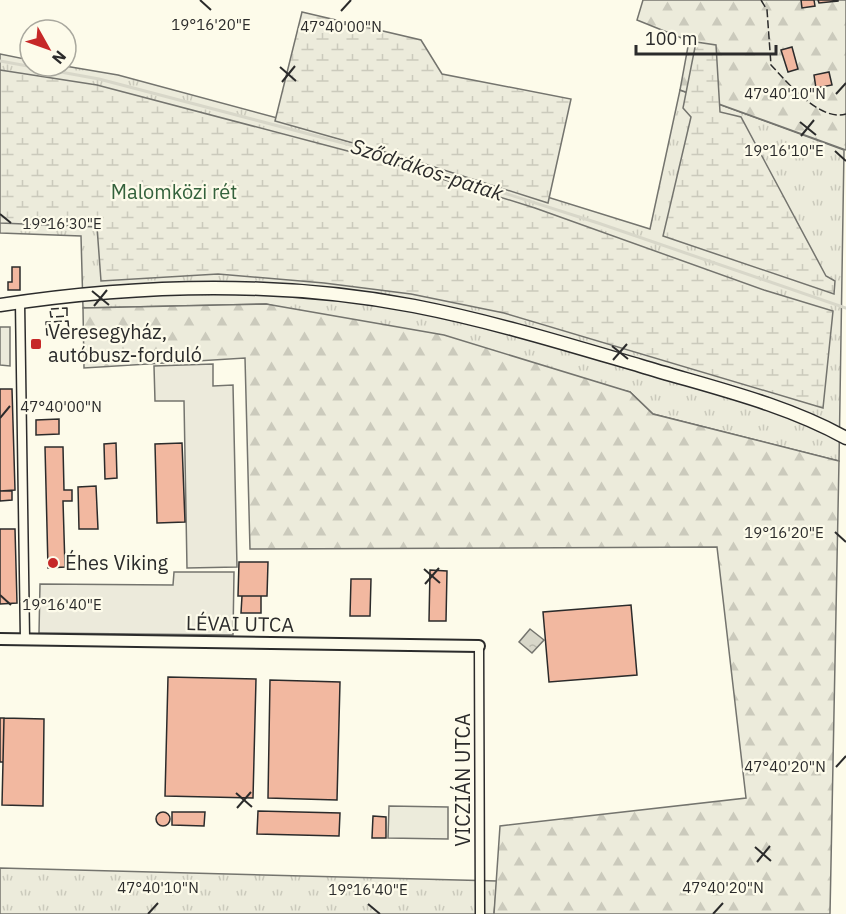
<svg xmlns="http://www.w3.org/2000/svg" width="846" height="914" font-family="'IBM Plex Sans',sans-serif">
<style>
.grass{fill:url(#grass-tufts);stroke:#74746e;stroke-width:1.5}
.forest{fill:url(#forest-firs);stroke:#74746e;stroke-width:1.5}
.wetland{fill:url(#wetland-marsh);stroke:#74746e;stroke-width:1.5}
.pitch{fill:#ecebdb;stroke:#74746e;stroke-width:1.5}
.parking{fill:#eceadb;stroke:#74746e;stroke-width:1.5}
.water{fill:url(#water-ripples);stroke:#74746e;stroke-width:1.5}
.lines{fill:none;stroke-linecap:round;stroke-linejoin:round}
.stream{stroke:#d8d7c9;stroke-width:3}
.building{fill:#f2b8a0;stroke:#2b2b2b;stroke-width:1.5}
.minor-casing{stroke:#2b2b2b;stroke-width:11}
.tertiary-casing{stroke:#2b2b2b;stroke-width:14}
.secondary-casing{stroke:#2b2b2b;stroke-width:15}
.minor{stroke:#fdfbea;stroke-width:8}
.tertiary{stroke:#fdfbea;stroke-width:10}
.secondary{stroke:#fdfbea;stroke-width:12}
.fence{stroke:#2b2b2b;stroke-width:1.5;stroke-dasharray:8 3;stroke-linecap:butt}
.ticks{fill:none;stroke:#2b2b2b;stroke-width:2}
.poi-dot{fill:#c62828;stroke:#fdfbea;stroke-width:2}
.labels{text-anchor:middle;stroke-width:4.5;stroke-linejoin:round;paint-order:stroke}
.park-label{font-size:20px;fill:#34623c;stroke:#fdfbea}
.poi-label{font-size:20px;fill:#2b2b2b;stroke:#fdfbea;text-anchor:start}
.street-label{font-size:20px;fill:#2b2b2b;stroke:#fdfbea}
.water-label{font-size:21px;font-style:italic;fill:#2b2b2b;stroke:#fdfbea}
.ticks-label{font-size:15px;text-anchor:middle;fill:#2b2b2b;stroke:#fdfbea;stroke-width:4.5;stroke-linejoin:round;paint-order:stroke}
</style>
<defs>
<pattern id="grass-tufts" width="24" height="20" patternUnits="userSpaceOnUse" patternTransform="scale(1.5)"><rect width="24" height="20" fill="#ecebdb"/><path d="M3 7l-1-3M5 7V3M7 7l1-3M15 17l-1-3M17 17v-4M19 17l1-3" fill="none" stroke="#cbcabc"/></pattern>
<pattern id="forest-firs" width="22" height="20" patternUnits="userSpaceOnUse" patternTransform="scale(1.5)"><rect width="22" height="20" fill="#ecebdb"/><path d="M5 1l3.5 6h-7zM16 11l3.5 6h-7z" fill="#cbcabc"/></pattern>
<pattern id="wetland-marsh" width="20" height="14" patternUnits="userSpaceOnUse" patternTransform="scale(1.5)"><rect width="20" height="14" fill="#ecebdb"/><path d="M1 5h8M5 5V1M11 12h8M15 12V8" fill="none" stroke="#cbcabc"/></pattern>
<pattern id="water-ripples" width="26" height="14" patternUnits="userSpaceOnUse" patternTransform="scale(1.5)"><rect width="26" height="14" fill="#d8d7c9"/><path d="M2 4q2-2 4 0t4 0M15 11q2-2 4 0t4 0" fill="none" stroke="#bab9ad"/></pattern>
</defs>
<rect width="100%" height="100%" fill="#fdfbea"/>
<path class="grass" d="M0 54 30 60V66H65L118 75 400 151 650 229 680 90 844 150 839 461 653 414 630 392 266 304 83 308 81 236 0 233Z
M0 868 497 881 494 914H0Z"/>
<path class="forest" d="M643 0H846V150L680 90 689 41 637 20Z
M266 304 444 335 630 392 653 414 839 461 830 914H494L500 826 746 798 717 547 250 549 245 358 84 368 83 308Z"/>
<path class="wetland" d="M302 12 421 40 442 74 571 99 548 203 406 158 275 121Z
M696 42 716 45 720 112 741 117 826 276 835 281 834 294 663 236 691 117 683 108Z
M0 70 97 85 378 159 535 208 764 290 833 311 823 408 504 313 411 294 324 283 218 274 101 281 97 227 0 223Z"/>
<path class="pitch" d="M389 806 448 807V839L388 838Z"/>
<path class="parking" d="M0 327H10V366L0 365Z
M213 364V386L233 385 237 567 187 568 184 401H155L154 366Z
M174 572H234L233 635 39 633 40 584 173 585Z"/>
<path class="water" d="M530 629 544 640 532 653 519 642Z"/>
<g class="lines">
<path class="stream" d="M0 61 99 79 366 149 598 223 846 308"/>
</g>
<path class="building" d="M801 0H814L815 6 802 8Z
M818 0H838V1L819 3Z
M792 47 798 69 788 72 781 50Z
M829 72 832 85 816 88 814 75Z
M12 267H20V290H8V282H12Z
M0 389H12L15 490 0 491Z
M59 419V434L36 435V420Z
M116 443 117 478 105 479 104 444Z
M182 443 185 522 157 523 155 444Z
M45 447H63L64 490H72V501H63L65 567 48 568Z
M96 486 98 529H79L78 487Z
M0 491H12V500L0 501Z
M0 529H15L17 603 0 604Z
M239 562H268L267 596H238Z
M430 570 447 571 446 621H429Z
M351 579H371L370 616H350Z
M242 596H261V613H241Z
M631 605 637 675 549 682 543 612Z
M168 677 256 679 253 798 165 796Z
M270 680 340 682 337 800 268 798Z
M0 718H4L3 762H0Z
M4 718 44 719 43 806 2 805Z
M258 811 340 813 339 836 257 834Z
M156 819a7 7 0 1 1 14 0a7 7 0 1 1-14 0Z
M172 812H205L204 826 172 825Z
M373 816 386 817V838H372Z"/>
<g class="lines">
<defs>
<path id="minor" d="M20 302 25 639
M479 646 480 914"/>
<path id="tertiary" d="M0 639 479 646"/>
<path id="secondary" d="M0 305C137 284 277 280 414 306 491 321 566 344 641 366 710 387 783 403 846 438"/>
</defs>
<use href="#minor" class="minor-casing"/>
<use href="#tertiary" class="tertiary-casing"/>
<use href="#secondary" class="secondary-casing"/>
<use href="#minor" class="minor"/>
<use href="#tertiary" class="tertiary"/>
<use href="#secondary" class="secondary"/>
<path class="fence" d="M761 0 767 10 771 65C787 82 820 122 846 114
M67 308V316L51 317 50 309Z
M68 321 69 333 47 335 46 322Z"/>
</g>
<path class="ticks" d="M200 0 211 10M341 11 351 0M280 67 296 81M282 82 295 66M836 94 846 83M800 122 816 135M801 136 814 120M835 151 846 161M0 214 11 223M92 291 109 305M94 306 107 290M612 346 628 359M613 360 627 344M0 418 10 406M835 532 846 542M424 569 440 583M425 584 439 568M0 595 11 605M836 767 846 756M236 793 252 807M237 808 251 792M755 847 771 861M757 862 770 846M368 904 380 914M148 914 158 903M713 914 723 903"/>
<g class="poi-dot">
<rect x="30" y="338" width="12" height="12" rx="3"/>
<circle cx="53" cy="563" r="6"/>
</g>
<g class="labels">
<g class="park-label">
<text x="174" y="199">Malomközi rét</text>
</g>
<g class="poi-label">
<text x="48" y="339">Veresegyház,<tspan x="48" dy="23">autóbusz-forduló</tspan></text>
<text x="65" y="570">Éhes Viking</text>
</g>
<g class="street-label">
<text transform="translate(240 624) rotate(1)" y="7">LÉVAI UTCA</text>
<text transform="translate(463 780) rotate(-90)" y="7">VICZIÁN UTCA</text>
</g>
<g class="water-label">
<text transform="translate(427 170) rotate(18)" y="7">Sződrákos-patak</text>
</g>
</g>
<g class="ticks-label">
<text x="211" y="30">19°16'20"E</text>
<text x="341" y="32">47°40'00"N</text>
<text x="785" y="99">47°40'10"N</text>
<text x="784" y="156">19°16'10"E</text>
<text x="62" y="229">19°16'30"E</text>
<text x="61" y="412">47°40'00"N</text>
<text x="784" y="538">19°16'20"E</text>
<text x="62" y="610">19°16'40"E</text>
<text x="785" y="772">47°40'20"N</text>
<text x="158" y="893">47°40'10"N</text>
<text x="723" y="893">47°40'20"N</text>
<text x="368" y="895">19°16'40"E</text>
</g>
<g transform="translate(48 48) rotate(130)"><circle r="28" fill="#fdfbea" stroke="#a9a89e" stroke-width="1.5"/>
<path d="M0-4.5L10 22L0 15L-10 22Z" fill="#c62828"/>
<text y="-9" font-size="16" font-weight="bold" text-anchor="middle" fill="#2b2b2b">N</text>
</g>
<path d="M636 45v9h140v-9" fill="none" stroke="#2b2b2b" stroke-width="3"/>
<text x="645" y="45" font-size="18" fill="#2b2b2b" stroke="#fdfbea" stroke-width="4.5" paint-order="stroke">100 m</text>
</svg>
